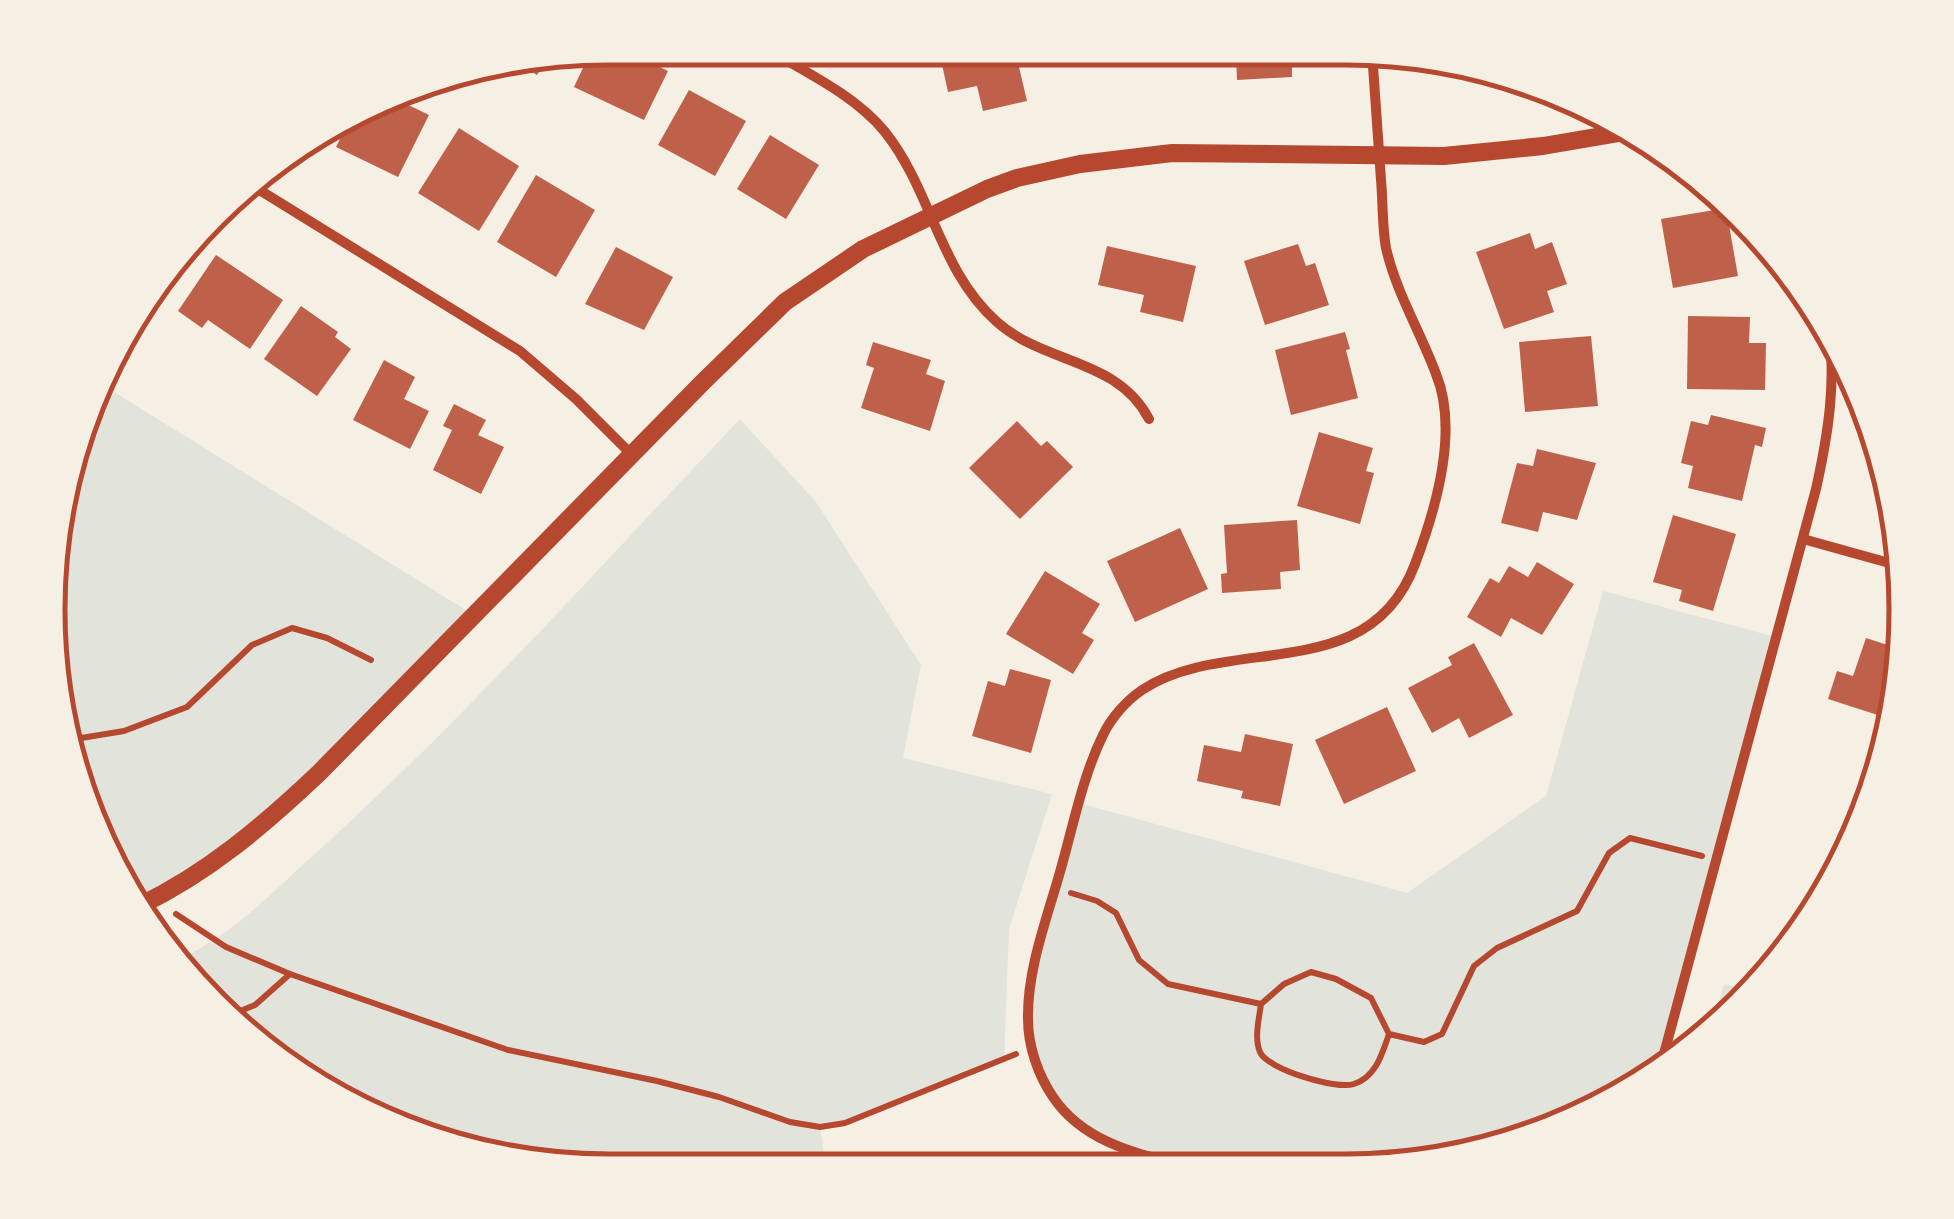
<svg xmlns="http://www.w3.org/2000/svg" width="1954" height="1219" font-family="'Alegreya Sans',sans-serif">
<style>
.green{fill:#e2e4dc}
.building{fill:#bf614a}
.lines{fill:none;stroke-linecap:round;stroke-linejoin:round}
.path{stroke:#b5482f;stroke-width:6}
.minor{stroke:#b5482f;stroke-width:10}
.tertiary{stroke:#b5482f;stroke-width:18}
.rim{fill:none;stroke:#b5482f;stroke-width:5}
</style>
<rect width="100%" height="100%" fill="#f6efe4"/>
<path class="green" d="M114 392 474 615 262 828 139 906 77 790 48 609 70 473Z
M740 419 816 502 921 665 903 758 1052 794 1009 929 1004 1062 845 1123 820 1127 826 1168 537 1167 395 1129 268 1056 173 961C229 940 274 890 318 851 467 716 601 565 740 419Z
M1603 591 1776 637 1661 1065 1625 1096 1491 1152 1382 1170 1197 1169 1130 1152 1067 1114 1030 1046 1034 970 1079 803 1407 893 1546 796Z
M1724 984 1746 990 1714 1019Z"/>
<path class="building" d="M620 48 668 71 644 120 574 87 591 51Z
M985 50H1015L1027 101 983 111 977 86 948 92 941 60Z
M1212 51 1292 52V77L1237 80 1236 56 1213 57Z
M549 57 537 75 518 63Z
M689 90 746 121 715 176 658 145Z
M392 97 429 115 398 177 336 147 344 131 336 127Z
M459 128 519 166 479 231 418 193Z
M770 135 819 165 786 219 737 189Z
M536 175 595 210 556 277 497 242Z
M1726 208 1738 276 1673 288 1661 219Z
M1530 233 1535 249 1552 242 1567 284 1547 291 1554 312 1504 329 1476 252Z
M188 244 165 289 155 284 163 268Z
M1298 244 1306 266 1315 263 1329 305 1265 325 1244 261Z
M1107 246 1196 266 1183 322 1140 312 1144 295 1098 285Z
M616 247 673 277 644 330 585 304Z
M216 255 283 300 250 349 208 320 202 328 178 311Z
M301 306 338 332 335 337 351 349 317 396 264 359Z
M1688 316 1750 317 1749 343H1766L1765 390 1687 389Z
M1345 332 1350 349 1346 350 1358 398 1291 415 1275 350Z
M1591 336 1598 406 1525 412 1519 342Z
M873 342 931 360 926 374 945 381 930 431 861 408 874 368 866 365Z
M384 360 415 377 404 399 429 411 410 449 353 420Z
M454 404 486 420 478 435 504 447 481 494 433 470 452 430 443 426Z
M1711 415 1766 428 1762 447 1755 445 1742 501 1688 488 1693 466 1681 463 1691 421 1708 425Z
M1017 421 1041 446 1047 441 1073 467 1020 519 969 468Z
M1319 432 1373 448 1366 471 1374 473 1360 524 1297 506Z
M1537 449 1596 463 1577 520 1543 512 1538 532 1501 523 1517 463 1533 466Z
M1673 515 1736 534 1713 611 1679 601 1682 590 1653 582Z
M1297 520 1300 570 1280 572 1281 589 1222 593 1221 574 1227 573 1224 525Z
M1180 528 1208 589 1135 622 1107 561Z
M1537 562 1574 584 1542 635 1511 618 1501 637 1467 617 1490 578 1499 583 1509 566 1528 577Z
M1045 571 1100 604 1082 633 1094 640 1073 674 1006 634Z
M1866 638 1894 647 1890 719 1828 699 1837 671 1853 676Z
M1474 643 1513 715 1469 738 1459 718 1432 733 1408 688 1452 665 1448 657Z
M1010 669 1051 680 1031 753 972 736 988 681 1005 686Z
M1387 707 1416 771 1344 804 1315 740Z
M1245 734 1293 744 1280 806 1241 798 1243 791 1197 781 1204 745 1241 752Z"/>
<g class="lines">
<path class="path" d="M69 740 124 731 187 707 252 645 292 628 327 638 371 660
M1071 893 1097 901 1116 913 1139 960 1168 984 1261 1004C1259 1019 1254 1038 1260 1052 1267 1069 1336 1090 1354 1084 1376 1077 1382 1054 1389 1034L1371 998 1336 979 1311 972 1284 984 1261 1004
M176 914 226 947 290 974 508 1050 657 1081 719 1097 790 1122 820 1127 845 1123 1016 1054
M228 1016 255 1005 290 974
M1389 1034 1424 1042 1442 1034 1474 966 1497 948 1577 911 1609 853 1630 838 1702 856"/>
<path class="minor" d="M765 48C805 72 855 95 885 132 932 191 939 271 997 322 1046 365 1117 358 1149 419
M248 183 520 351 576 399 631 454
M1803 539 1900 566
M1661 1065 1816 489C1828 435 1837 380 1828 324
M1197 1169C1145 1155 1086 1146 1053 1097 1038 1075 1028 1046 1028 1019 1027 970 1047 918 1060 872 1073 827 1082 778 1103 735 1111 718 1126 701 1142 690 1228 633 1369 688 1415 564 1436 509 1459 430 1436 374 1420 331 1396 292 1386 248 1382 226 1383 202 1381 180 1378 137 1375 95 1372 52"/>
<path class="tertiary" d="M139 906C208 873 264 825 319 773L703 382 785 302 863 249 987 189 1017 178 1080 164 1172 153 1444 156 1543 146 1631 131"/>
</g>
<path d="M0 0H1954V1219H0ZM609 65H1345A544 544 0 0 1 1889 609V610A544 544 0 0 1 1345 1154H609A544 544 0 0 1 65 610V609A544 544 0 0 1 609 65Z" fill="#f6efe4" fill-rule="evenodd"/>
<path class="rim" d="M609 65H1345A544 544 0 0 1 1889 609V610A544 544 0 0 1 1345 1154H609A544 544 0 0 1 65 610V609A544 544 0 0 1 609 65Z"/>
</svg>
